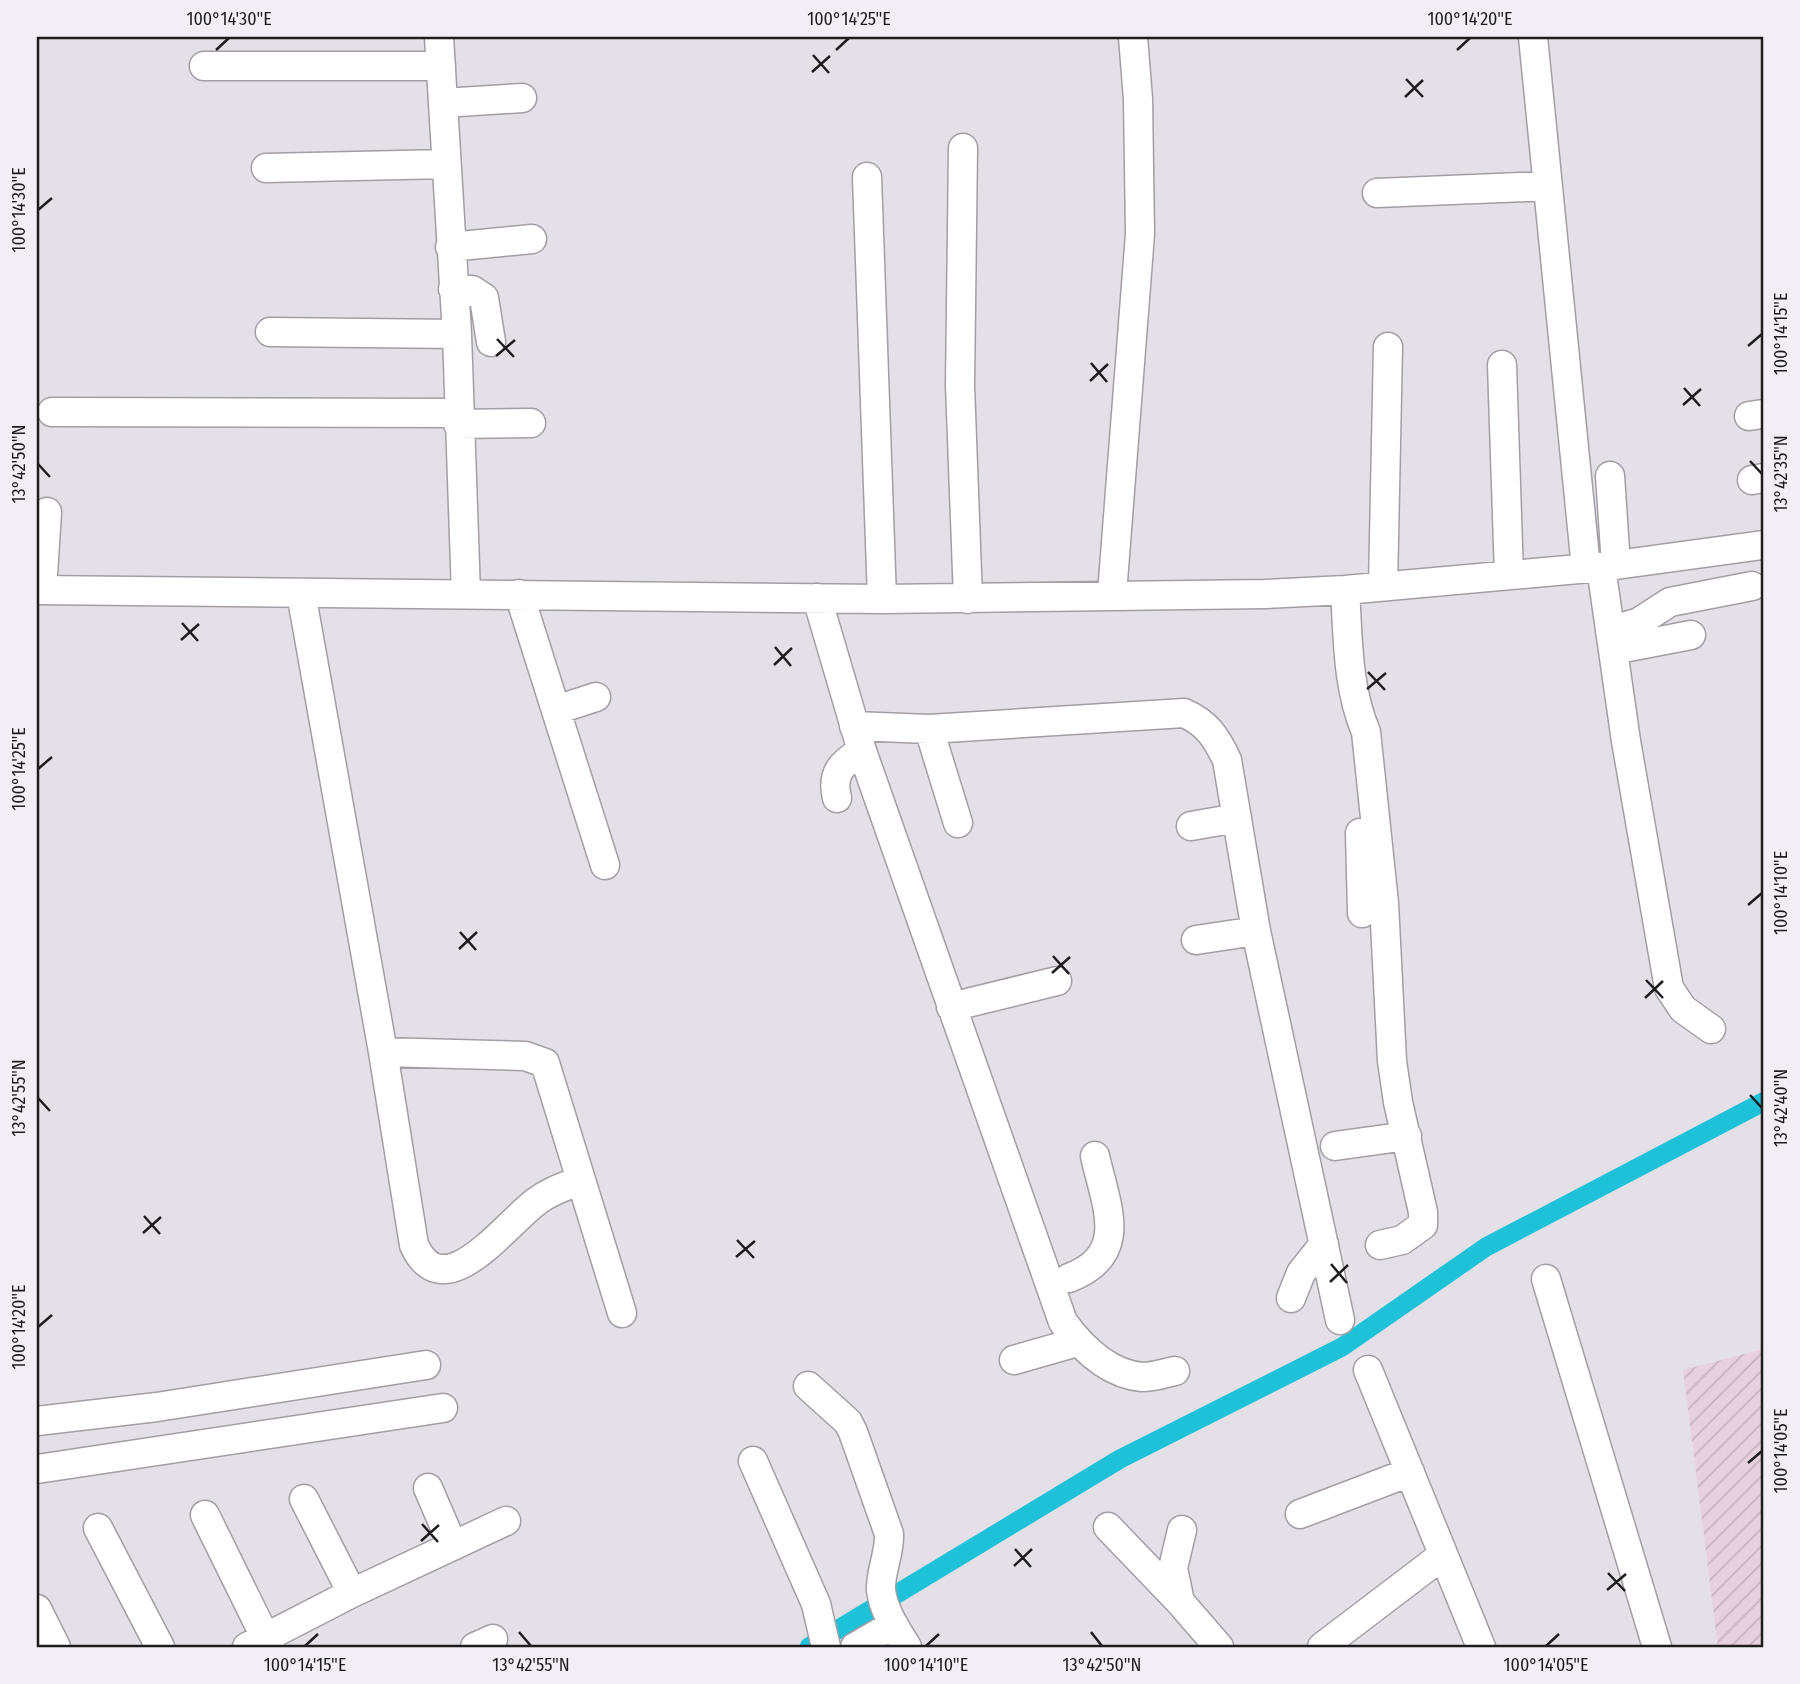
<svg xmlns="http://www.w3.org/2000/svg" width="1800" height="1684" font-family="'Fira Sans Condensed',sans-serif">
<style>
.industrial{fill:url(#industrial-furrows)}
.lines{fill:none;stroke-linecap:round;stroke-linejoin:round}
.canal{stroke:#1dc1d8;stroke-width:19}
.minor-casing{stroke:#a39ea5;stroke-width:31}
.minor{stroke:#fff;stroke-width:28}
.ticks{fill:none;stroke:#1e1c1f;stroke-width:2.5}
.neatline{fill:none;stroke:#1e1c1f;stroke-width:2.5}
.ticks-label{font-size:18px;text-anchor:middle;fill:#1e1c1f}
</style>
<defs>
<pattern id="industrial-furrows" width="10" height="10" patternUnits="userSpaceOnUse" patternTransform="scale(1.75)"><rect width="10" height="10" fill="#e7d1df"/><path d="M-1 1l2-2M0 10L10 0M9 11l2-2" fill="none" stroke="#c6b3bf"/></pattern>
</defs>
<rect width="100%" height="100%" fill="#e5e0e7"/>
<path class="industrial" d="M1763 1349V1647H1718L1683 1370Z"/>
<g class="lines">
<path class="canal" d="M809 1647 1120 1459 1342 1347 1486 1247 1763 1102"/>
<defs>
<path id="minor" d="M439 37 457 334 466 594
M1533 37 1586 568
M204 66H441
M443 103 522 98
M963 148 960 385 968 599
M266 168 446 164
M867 177 882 599
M1377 193 1547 186
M450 247 532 239
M453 289 472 290 484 298 491 342
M270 332 457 334
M1502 365 1509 575
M52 412 458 413
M1749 416 1763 414
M458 424 531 423
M1610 476 1616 565
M1752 480 1763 478
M1601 567 1626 741 1669 988 1683 1009 1711 1029
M1383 586 1388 347
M37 590 882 599 1265 594 1345 590 1601 567 1763 545
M42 590 47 512
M1345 590C1348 638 1347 687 1366 732L1384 903 1392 1061 1398 1102 1423 1212V1225L1402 1240 1380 1245
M301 593 383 1052 525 1056 545 1063 622 1313
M519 594 605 865
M1112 594 1140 234 1138 99 1133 37
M817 598 862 751 1063 1322C1082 1348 1109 1374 1142 1377 1153 1377 1165 1373 1175 1371
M1610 631 1639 622 1670 602 1752 586
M1613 650 1691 635
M556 710 596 697
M854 726 929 729 1184 713C1207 723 1216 737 1227 760L1256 931 1340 1320
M929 729 958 823
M837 798C831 774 841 763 862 751
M1191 826 1237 818
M1360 833 1362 913
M1196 940 1256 931
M951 1007 1057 981
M383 1052 414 1245C444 1311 506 1223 537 1201 550 1191 566 1186 581 1180
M1335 1146 1407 1136
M1069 1278C1131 1254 1106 1206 1095 1156
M1546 1279 1657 1647
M1291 1298 1301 1273 1324 1244
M1014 1360 1077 1342
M1368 1370 1481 1647
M808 1386 848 1422 853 1432 889 1534C890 1553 880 1572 881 1590 883 1610 897 1631 907 1647
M37 1421 157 1407 426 1365
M753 1461 816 1604 826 1647
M37 1469 443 1408
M428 1488 453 1546
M304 1499 352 1593
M1300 1514 1410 1472
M205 1515 270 1647
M1108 1527 1180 1602 1219 1647
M98 1528 160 1647
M1180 1602 1173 1568 1182 1530
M37 1609 56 1647
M247 1647 352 1593 506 1521
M475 1647 493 1639
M855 1647 893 1625
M1322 1647 1443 1555"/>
</defs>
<use href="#minor" class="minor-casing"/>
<use href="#minor" class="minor"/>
</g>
<path class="ticks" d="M216 50 229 38M836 50 849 38M1457 50 1470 38M813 55 829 73M812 72 830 56M1406 79 1423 97M1405 97 1423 80M38 210 52 198M497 339 514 357M1748 346 1762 334M496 356 515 340M1091 363 1107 382M1090 381 1108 364M1684 388 1700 406M1683 405 1701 389M1750 461 1762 474M38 464 50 477M182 623 198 641M181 640 199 624M775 647 791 666M774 665 792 648M1368 672 1385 690M1367 689 1386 673M38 769 52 757M1748 905 1762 893M460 932 476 950M459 949 477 932M1053 956 1069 974M1052 973 1070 957M1646 980 1663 998M1645 998 1663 981M1750 1095 1762 1108M38 1098 50 1111M144 1216 160 1234M143 1233 161 1217M737 1240 754 1258M736 1257 755 1241M1331 1264 1347 1283M1330 1282 1348 1265M38 1327 52 1315M1748 1463 1762 1451M422 1524 438 1542M421 1541 439 1525M1015 1549 1031 1567M1014 1566 1032 1549M1608 1573 1625 1591M1607 1590 1626 1574M519 1632 531 1646M1091 1632 1102 1646M305 1646 318 1634M926 1646 939 1634M1546 1646 1559 1634"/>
<rect width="1800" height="1684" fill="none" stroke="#f3edf5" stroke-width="77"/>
<rect x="38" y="38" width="1724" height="1608" class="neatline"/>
<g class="ticks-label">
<text x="229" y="25">100°14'30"E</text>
<text x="849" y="25">100°14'25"E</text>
<text x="1470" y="25">100°14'20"E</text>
<text transform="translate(19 210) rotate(-90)" y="6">100°14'30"E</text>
<text transform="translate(1781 334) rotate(-90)" y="6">100°14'15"E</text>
<text transform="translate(19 464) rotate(-90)" y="6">13°42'50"N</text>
<text transform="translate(1781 474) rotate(-90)" y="6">13°42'35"N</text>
<text transform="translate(19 769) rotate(-90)" y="6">100°14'25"E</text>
<text transform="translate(1781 893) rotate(-90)" y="6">100°14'10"E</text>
<text transform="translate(19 1098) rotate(-90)" y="6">13°42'55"N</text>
<text transform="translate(1781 1108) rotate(-90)" y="6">13°42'40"N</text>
<text transform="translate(19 1327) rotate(-90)" y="6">100°14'20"E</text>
<text transform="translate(1781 1451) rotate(-90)" y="6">100°14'05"E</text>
<text x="305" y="1671">100°14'15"E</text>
<text x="531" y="1671">13°42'55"N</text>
<text x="926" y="1671">100°14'10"E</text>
<text x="1102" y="1671">13°42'50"N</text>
<text x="1546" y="1671">100°14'05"E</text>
</g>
</svg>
